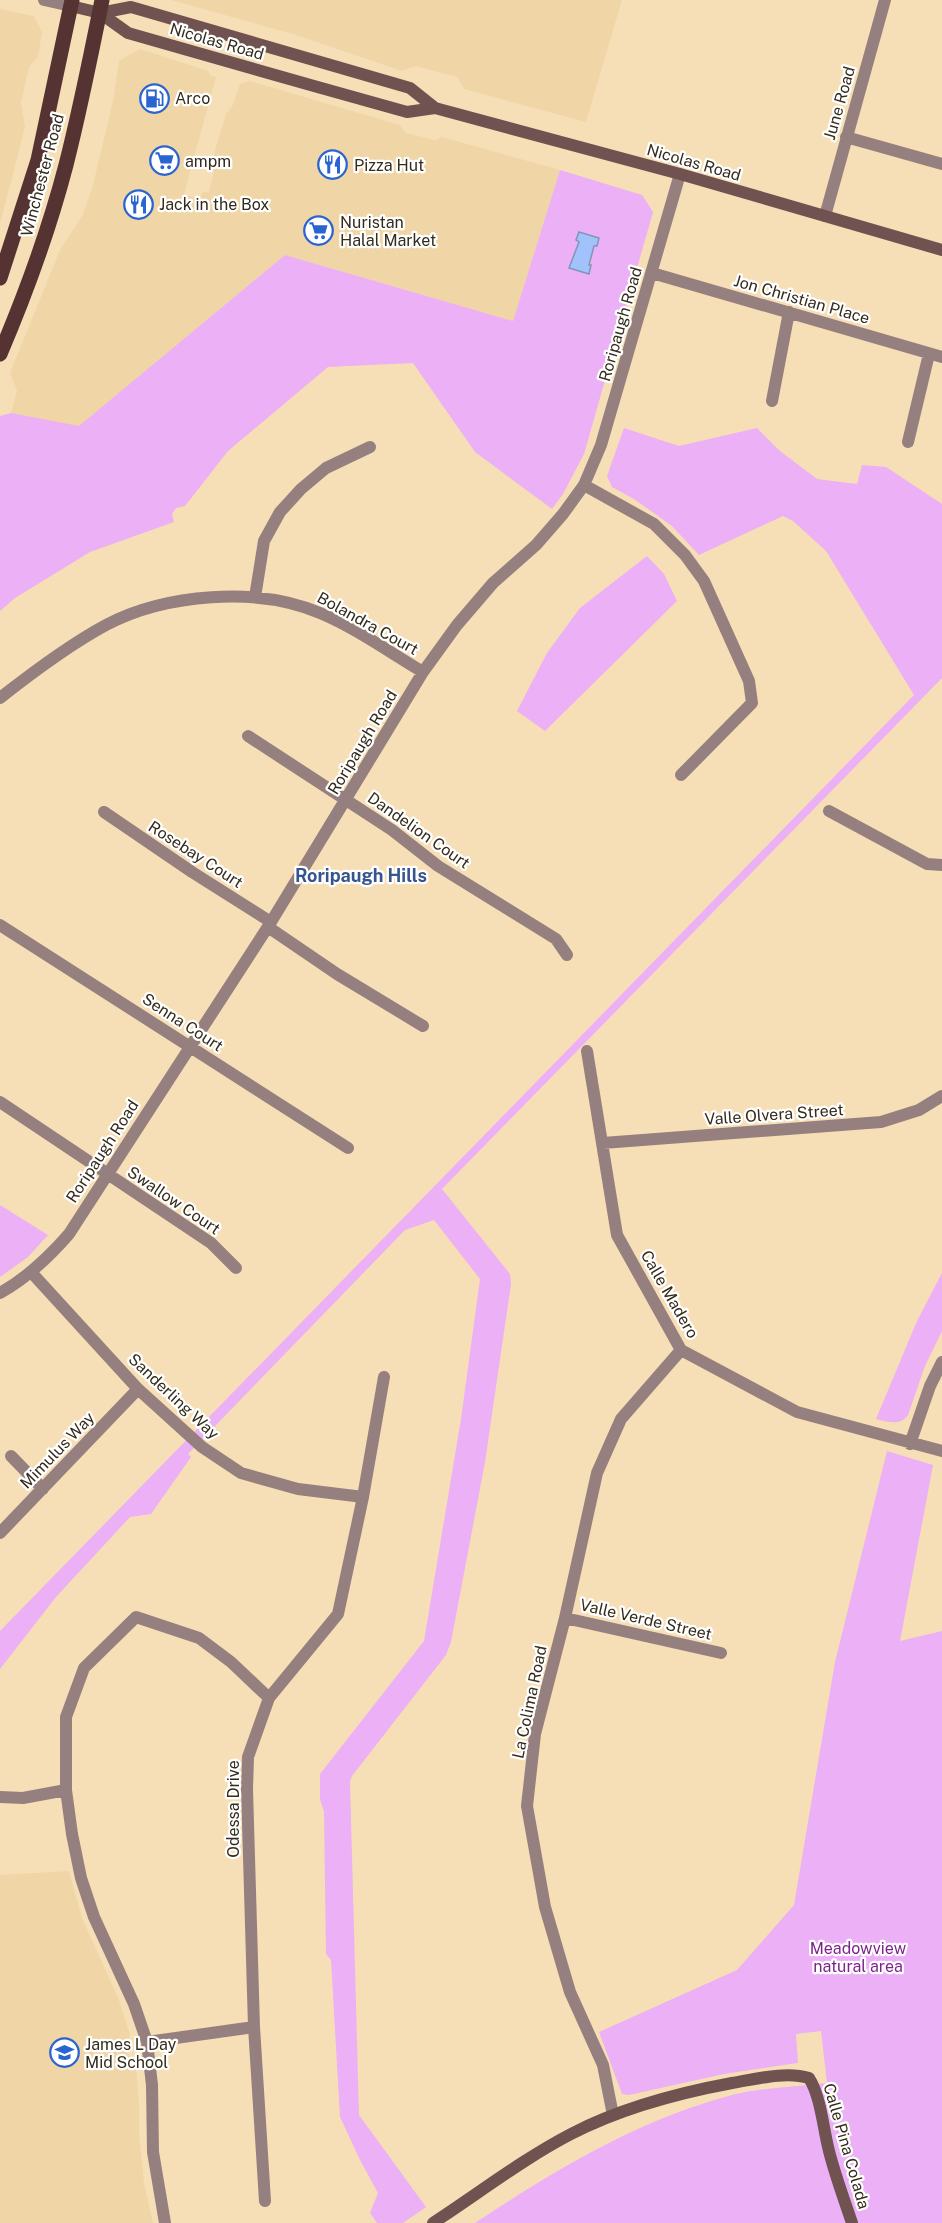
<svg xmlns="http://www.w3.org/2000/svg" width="942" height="2223" font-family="'Public Sans',sans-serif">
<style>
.built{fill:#f0d6a6}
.green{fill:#ebb0f5}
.water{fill:#a2c2fc;stroke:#8195b8;stroke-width:1.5}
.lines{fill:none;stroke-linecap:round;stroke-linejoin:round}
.street{stroke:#96807f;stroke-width:12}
.secondary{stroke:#705251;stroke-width:12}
.primary{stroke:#553332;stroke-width:15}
.labels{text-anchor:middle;stroke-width:4.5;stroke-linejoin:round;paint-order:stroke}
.street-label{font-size:16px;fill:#332b1b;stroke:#fff}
.poi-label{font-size:16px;fill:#332b1b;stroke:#fff;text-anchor:start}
.park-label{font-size:16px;fill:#7e228d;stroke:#fff}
.neighbourhood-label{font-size:18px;font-weight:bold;fill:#36558e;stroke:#fff}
</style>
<rect width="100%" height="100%" fill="#f6dfb6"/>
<path class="built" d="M171 0H622L586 122 464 89 457 77 416 66 402 71 296 35Z
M0 9 34 16 42 32 38 57 29 67 21 103 25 127 0 224Z
M140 49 208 71 211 76 216 77 184 194 200 199 202 193 209 191 214 172 210 167 226 114 232 107 240 84 250 81 400 125 405 133 435 140 442 137 560 170 513 321 285 255 79 427 11 413 17 391 10 373 60 250 82 216 92 189 113 101 119 61Z
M69 1871 82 1918 119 2000 130 2035 127 2042 130 2063 136 2066 139 2103V2134L144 2183 153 2223H0V1875Z"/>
<path class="green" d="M560 170 642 195 653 212 584 454 563 494 552 509 475 452 413 363 328 367 228 451 185 506 176 508 172 514 174 522 90 552 15 598 0 611V416L11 413 79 426 285 255 513 321Z
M624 428 679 446 757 428 780 451 817 479 857 484 862 465 886 467 942 504V678L442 1189 510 1274 511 1284 485 1462 451 1642 446 1655 352 1776 350 1782 359 2115 426 2207 403 2223H377L370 2213 378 2193 360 2160 340 2117 331 1960 326 1954 324 1812 320 1799V1774L424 1641 461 1419 480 1279 434 1220 405 1230 188 1454 191 1457 151 1514 130 1517 56 1597 0 1669V1631L914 695 826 551 793 521 783 516 699 555 672 526 634 499 612 487 607 476Z
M647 556 664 574 677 601 545 731 517 711 547 653 580 608Z
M0 1205 48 1235 28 1257 0 1277Z
M942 1273V1331L925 1366 908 1415C900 1426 888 1422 876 1419L917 1321Z
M887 1451 933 1465 900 1641 942 1631V2223H475C557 2169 639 2119 736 2094 765 2087 797 2087 827 2083L821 2031 796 2034 798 2063 724 2074 629 2095 622 2094 599 2032 737 1970 794 1905 835 1662Z"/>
<path class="water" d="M579 232 599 238 597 246H594L589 265H591L589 274 569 268 579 242 576 240Z"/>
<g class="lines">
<path class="street" d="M44 0 71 6
M846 137 942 164
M825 216 885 0
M652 273 942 357
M772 401 789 312
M908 442 929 354
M584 485 654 524 685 555 704 581 749 681 752 703 681 775
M255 597 264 541 280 512 301 489 326 468 370 447
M0 698C33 672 69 645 106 625 165 594 257 586 320 613 356 628 389 652 423 672
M248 736 392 830 438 866 556 939 567 955
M829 811 927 864 942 865
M104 812 192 872 271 922
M0 925 348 1148
M268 927 337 974 423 1026
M587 1051 617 1235 681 1350 797 1412 942 1451
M0 1102 211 1243 236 1268
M603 1143 881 1122 919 1110 942 1096
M31 1272 138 1389 202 1447 241 1473 298 1489 363 1497
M0 1293C27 1278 49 1257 69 1234L271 922 423 672 457 625 493 583 536 545 563 514 584 485 601 445 680 174
M910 1444 930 1386 942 1362
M11 1456 43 1489
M0 1533 138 1389
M565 1618 721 1653
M0 1797 23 1798 66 1790
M147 2042 254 2027
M613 2115 603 2065 570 1992 545 1907 527 1806 535 1734 565 1618 597 1473 621 1419 681 1350
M265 2201 254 2027 247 1789 248 1757 269 1698 338 1614 363 1497 384 1377
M165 2223 153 2152 152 2085 147 2042 134 2004 94 1917 81 1878 72 1834 66 1790V1717L84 1668 136 1617 199 1638 231 1662 269 1698"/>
<path class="secondary" d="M71 6 100 13 128 33 314 86 407 112 435 108 680 174 942 250
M100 13 131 7 410 88 435 108
M433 2223C479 2193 523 2159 571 2134 621 2108 678 2093 732 2083 756 2079 786 2071 809 2078 821 2097 823 2128 829 2151 835 2175 844 2199 852 2223"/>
<path class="primary" d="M0 278 38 160 72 0
M0 354C26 293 49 230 66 165 80 110 91 55 102 0"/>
</g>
<defs>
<symbol id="fuel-ring" viewBox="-11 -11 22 22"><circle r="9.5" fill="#fff" stroke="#2a64d1" stroke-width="1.5"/><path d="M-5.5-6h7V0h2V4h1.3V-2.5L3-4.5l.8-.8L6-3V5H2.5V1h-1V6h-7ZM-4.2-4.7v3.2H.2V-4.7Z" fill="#2a64d1"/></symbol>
<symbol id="supermarket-ring" viewBox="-11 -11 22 22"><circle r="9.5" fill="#fff" stroke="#2a64d1" stroke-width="1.5"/><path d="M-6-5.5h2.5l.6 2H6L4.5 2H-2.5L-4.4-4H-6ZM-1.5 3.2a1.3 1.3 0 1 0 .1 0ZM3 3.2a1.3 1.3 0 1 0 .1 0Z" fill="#2a64d1"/></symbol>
<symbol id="restaurant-ring" viewBox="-11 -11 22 22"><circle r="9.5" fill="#fff" stroke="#2a64d1" stroke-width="1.5"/><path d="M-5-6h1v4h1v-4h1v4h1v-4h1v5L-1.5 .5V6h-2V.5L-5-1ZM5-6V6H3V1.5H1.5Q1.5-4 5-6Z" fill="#2a64d1"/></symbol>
<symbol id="school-ring" viewBox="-11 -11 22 22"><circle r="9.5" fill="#fff" stroke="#2a64d1" stroke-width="1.5"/><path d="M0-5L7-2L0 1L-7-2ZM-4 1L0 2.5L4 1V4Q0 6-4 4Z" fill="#2a64d1"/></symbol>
</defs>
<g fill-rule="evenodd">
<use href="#fuel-ring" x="138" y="82" width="33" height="33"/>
<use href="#supermarket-ring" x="148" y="144" width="33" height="33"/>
<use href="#restaurant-ring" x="316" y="148" width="33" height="33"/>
<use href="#restaurant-ring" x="122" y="188" width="33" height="33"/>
<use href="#supermarket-ring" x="302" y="214" width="33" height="33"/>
<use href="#school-ring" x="48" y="2036" width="33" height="33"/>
</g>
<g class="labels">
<g class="street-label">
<text transform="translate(217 41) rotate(16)" y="6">Nicolas Road</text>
<text transform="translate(839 103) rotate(-74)" y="6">June Road</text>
<text transform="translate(694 162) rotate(16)" y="6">Nicolas Road</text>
<text transform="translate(42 175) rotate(-75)" y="6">Winchester Road</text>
<text transform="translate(802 299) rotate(16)" y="6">Jon Christian Place</text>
<text transform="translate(620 324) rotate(-74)" y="6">Roripaugh Road</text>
<text transform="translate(368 623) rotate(29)" y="6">Bolandra Court</text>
<text transform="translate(362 742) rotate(-59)" y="6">Roripaugh Road</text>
<text transform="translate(419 830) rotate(35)" y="6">Dandelion Court</text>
<text transform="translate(196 854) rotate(33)" y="6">Rosebay Court</text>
<text transform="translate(183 1022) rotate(33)" y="6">Senna Court</text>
<text transform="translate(774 1114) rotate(-4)" y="6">Valle Olvera Street</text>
<text transform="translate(102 1151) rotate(-57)" y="6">Roripaugh Road</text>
<text transform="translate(174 1200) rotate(34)" y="6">Swallow Court</text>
<text transform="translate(670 1294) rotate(60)" y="6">Calle Madero</text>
<text transform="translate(174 1396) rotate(43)" y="6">Sanderling Way</text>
<text transform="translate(57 1450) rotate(-46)" y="6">Mimulus Way</text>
<text transform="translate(646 1619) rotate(13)" y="6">Valle Verde Street</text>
<text transform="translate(529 1702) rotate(-78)" y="6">La Colima Road</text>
<text transform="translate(233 1809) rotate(-90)" y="6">Odessa Drive</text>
<text transform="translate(847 2146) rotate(74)" y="6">Calle Pina Colada</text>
</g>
<g class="poi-label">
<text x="175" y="104">Arco</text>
<text x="185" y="167">ampm</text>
<text x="354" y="171">Pizza Hut</text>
<text x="159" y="210">Jack in the Box</text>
<text x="340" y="228">Nuristan<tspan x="340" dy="18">Halal Market</tspan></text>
<text x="85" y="2050">James L Day<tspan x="85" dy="18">Mid School</tspan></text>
</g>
<g class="park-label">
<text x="858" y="1954">Meadowview<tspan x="858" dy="18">natural area</tspan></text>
</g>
<g class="neighbourhood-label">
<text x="361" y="882">Roripaugh Hills</text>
</g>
</g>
</svg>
